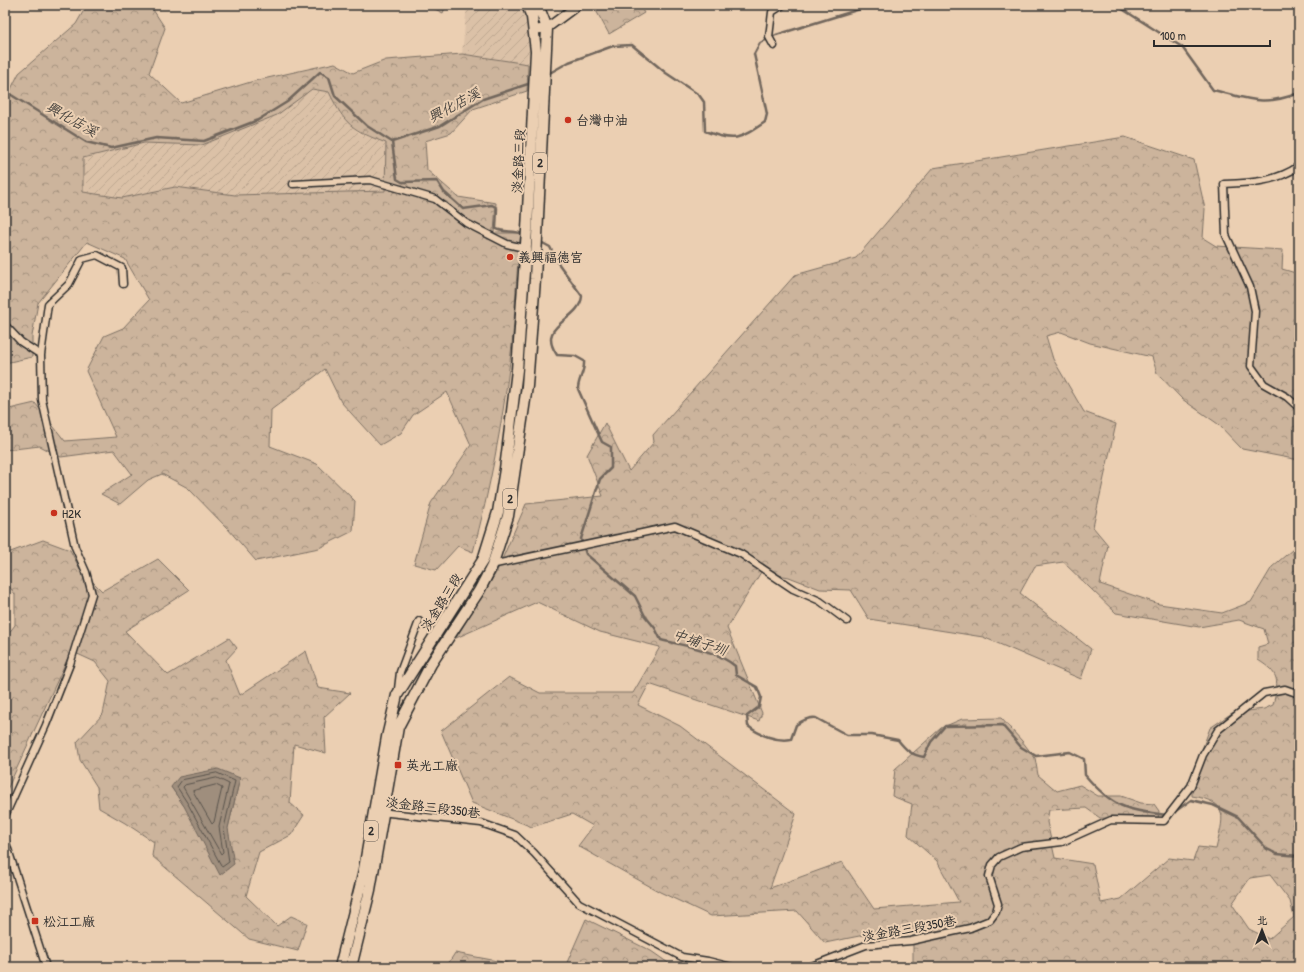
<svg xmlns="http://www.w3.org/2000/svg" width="1304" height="972" font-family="'Patrick Hand','LXGW WenKai TC',sans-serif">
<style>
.industrial{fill:url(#industrial-furrows)}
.forest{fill:url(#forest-crowns);stroke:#7c7064;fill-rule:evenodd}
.water{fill:#9f8e7d;stroke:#71665c}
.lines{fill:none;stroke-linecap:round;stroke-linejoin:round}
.shore{stroke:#59534c;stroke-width:1}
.stream{stroke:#71665c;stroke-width:2.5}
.minor-casing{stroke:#2b2b2b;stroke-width:9}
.tertiary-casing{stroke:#2b2b2b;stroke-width:11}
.primary-casing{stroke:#2b2b2b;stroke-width:13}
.minor{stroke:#ebcfb2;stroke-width:6}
.tertiary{stroke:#ebcfb2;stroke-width:8}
.primary{stroke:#ebcfb2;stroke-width:10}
.poi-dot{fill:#c8321e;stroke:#ebcfb2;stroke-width:1.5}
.labels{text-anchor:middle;stroke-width:4;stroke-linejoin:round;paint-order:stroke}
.shield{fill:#ebcfb2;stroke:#655c54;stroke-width:1}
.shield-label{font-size:12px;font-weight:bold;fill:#2b2b2b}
.poi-label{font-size:13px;fill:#2b2b2b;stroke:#ebcfb2;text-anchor:start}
.street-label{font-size:13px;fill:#2b2b2b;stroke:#ebcfb2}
.water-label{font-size:14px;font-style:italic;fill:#423f3b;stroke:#ebcfb2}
</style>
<defs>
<pattern id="industrial-furrows" width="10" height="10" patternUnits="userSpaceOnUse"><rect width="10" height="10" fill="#dbc1a7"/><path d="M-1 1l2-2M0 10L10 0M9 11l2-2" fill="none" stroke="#bca690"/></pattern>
<pattern id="forest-crowns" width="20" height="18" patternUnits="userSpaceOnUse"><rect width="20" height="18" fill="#ccb49c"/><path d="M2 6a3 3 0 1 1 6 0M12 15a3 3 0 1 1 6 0" fill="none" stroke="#a6937f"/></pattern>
</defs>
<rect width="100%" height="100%" fill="#ebcfb2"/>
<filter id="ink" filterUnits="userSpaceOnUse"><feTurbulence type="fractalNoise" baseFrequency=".025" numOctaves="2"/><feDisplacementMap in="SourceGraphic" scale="8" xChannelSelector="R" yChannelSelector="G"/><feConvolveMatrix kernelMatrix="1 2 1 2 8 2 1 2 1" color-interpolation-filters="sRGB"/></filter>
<g filter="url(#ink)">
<path class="industrial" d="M467 5H520L527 18 531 37 528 64 462 54Z
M312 89 329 91 340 114 359 133 386 143V191L235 195 175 187 122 198 83 192V158L144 143 202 145 277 115Z"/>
<path class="forest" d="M87 5H150L165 28 149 73 181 103 254 81 335 63 353 73 386 60 462 54 528 64 527 91 473 109 451 133 425 141 427 170 458 197 496 203 494 233H521C515 276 516 319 510 361 502 425 490 489 473 552L458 546 436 570 414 564 431 503 471 445 447 392 413 415 401 433 380 445 341 402 325 369 271 410 270 446 317 464 355 501 353 531 319 548 256 561 228 529 188 488 162 474 148 480 120 504 101 494 132 474 114 450 61 457 40 446 5 450V410L35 403 65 441 116 437 86 371 104 336 123 328 149 300 125 259 87 242 38 303 32 336V357L5 363V101L19 73 76 24ZM312 89 329 92C345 125 352 130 386 143L385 191 235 195 175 187 122 198 83 192V158L144 143 202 145 277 115Z
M427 5H446L443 13Z
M593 5H639L644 13 609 34Z
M1125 137 1194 160 1205 209 1203 238 1216 246 1283 250 1282 269 1299 274V460L1242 449 1218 424 1182 399 1157 373 1152 357 1090 343 1061 332 1046 336 1053 359 1084 412 1116 424 1093 527 1108 545 1100 584 1159 604 1222 613 1251 602 1272 567 1299 544V967H913V925L825 943 797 911 711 916 660 892 578 846 593 826 572 814 532 827 472 803 441 731 509 677 540 693H633L660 647 600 632 537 602 456 638 497 571 526 504 603 496 587 455 605 423 629 471 654 442 653 435 795 275 856 258 933 168ZM1063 562 1116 613 1199 627 1239 620 1264 629 1268 644 1258 647V660C1280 674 1279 680 1273 705L1264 709 1232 713 1210 728 1192 776V796C1231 802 1223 818 1216 849L1198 847 1193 861 1169 858 1121 899 1101 903 1093 864 1055 858 1047 822 1049 810 1086 808 1100 818 1158 820 1159 811 1154 804 1141 803 1121 796H1098L1080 785 1057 791 1038 775 1035 758 1022 741 1001 718 962 719 941 728 895 769 892 796 912 804 908 835 937 861 959 902 874 909 842 862 770 888 796 814 680 726 638 705 649 684 759 721 762 713 727 628 761 572 789 577 820 589 851 590 869 619 983 637 1081 679 1091 649 1020 593 1035 566ZM1270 875 1290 901 1294 917 1269 939 1249 929 1232 904 1250 878Z
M43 540 70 550 80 569 102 591 158 559 189 590 125 631 168 675 229 638 237 648 226 660 240 695 306 651 318 688 350 693 324 717 326 753 294 744 290 803 304 815 291 835 259 852 246 896 277 926 291 916 307 923 298 951 249 939 152 856 154 842 125 823 99 808 97 787 80 760 77 742 103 714 110 681 95 662 71 651 5 794V638L15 625V594L5 581V554ZM240 778 228 828 184 806 171 787Z
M586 919 651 951 674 967H565Z
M455 953 529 967H446Z"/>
<path class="water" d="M218 769 240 778 228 828 234 864 220 875 184 806 171 787 179 777Z"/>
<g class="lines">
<path class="shore" d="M217 773 235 781 224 828 229 862 222 867 188 804 177 787 182 780Z
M217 778 229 784 219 827 223 852 221 854 183 787 185 785Z
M216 785 222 788 214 822 212 824 193 791Z"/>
<path class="stream" d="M1116 5 1182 47 1213 90C1250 99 1262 107 1299 93
M548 74 569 62 613 46 632 45 666 73 699 95 704 102 705 131C735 143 740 139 765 122L767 114 754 54 760 43 776 35 873 5
M5 91 86 142 111 148 156 138 204 141 258 120 287 102 320 72 329 77 335 96 367 126 392 142 440 126 483 99 531 83
M392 142 397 179 402 182 437 181 444 192 463 209 492 205 497 208 496 229C505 233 514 230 523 234
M539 241 550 247 558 263 582 296C580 322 535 323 557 355L575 356 584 361C585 372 578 379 578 389L602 442 611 447V468L600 479 581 539 586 554 635 596 645 616 655 628 661 640C685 646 716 650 735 666L736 675 757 687 761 697 759 707 747 716 748 726C759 735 778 742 791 739L796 725C802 721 808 717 816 718L847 735H872L898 740C906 750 911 755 924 757L931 742 945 726 1002 725 1021 747 1036 756 1070 752 1084 759 1085 775C1112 807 1127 811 1167 815
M1173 813 1191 800 1213 805 1238 817 1267 849 1277 854 1299 856"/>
<defs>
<path id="minor" d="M774 46 769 37 772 12 783 5
M1299 166C1276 182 1251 183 1224 184L1226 235 1250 287 1255 311 1251 366 1264 384 1287 397 1299 408
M293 184 370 180 435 199 466 223 507 244 528 249
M5 325 21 342 41 355 42 400 75 547 86 572 92 594 70 664 46 725 5 816
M41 355 48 304 69 284 82 259 97 255 122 268 123 284
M491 565 675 526 741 554 793 589 820 601 847 621
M398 689 400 672 419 621
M380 812 481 823 515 835 534 853 579 903 682 957 708 961 732 967
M5 840 46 967
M809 967 866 945 911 941 970 928 990 920 996 912 998 904 989 876 992 865 999 857 1021 847 1062 842 1111 820 1164 821 1191 786 1203 755 1218 730 1264 693 1285 689 1299 694"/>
<path id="tertiary" d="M534 30 547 28 578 5"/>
<path id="primary" d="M340 967 363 875 387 737 397 695 483 560 498 512 505 469 517 370 527 230 536 51 532 17 527 5
M351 967 370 890 398 727 431 664 479 591 492 566 508 516 527 386 535 279 547 28 538 5"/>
</defs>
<use href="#minor" class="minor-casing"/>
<use href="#tertiary" class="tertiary-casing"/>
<use href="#primary" class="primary-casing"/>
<use href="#minor" class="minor"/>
<use href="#tertiary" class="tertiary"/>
<use href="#primary" class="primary"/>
</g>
</g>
<g class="poi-dot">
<circle cx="568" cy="120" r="4"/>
<circle cx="510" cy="257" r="4"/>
<circle cx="54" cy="513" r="4"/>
<rect x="394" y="761" width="8" height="8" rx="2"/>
<rect x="31" y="917" width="8" height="8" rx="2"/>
</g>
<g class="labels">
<g class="shield">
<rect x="533" y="153" width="14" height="20" rx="3"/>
<rect x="503" y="489" width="14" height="20" rx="3"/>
<rect x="364" y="821" width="14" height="20" rx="3"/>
</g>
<g class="shield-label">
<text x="540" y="167">2</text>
<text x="510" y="503">2</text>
<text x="371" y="835">2</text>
</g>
<g class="poi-label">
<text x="576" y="125">台灣中油</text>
<text x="518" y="262">義興福德宮</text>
<text x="62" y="518">H2K</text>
<text x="406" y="770">英光工廠</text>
<text x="43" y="926">松江工廠</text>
</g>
<g class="street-label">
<text transform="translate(518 161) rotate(-87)" y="5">淡金路三段</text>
<text transform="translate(441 602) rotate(-58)" y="5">淡金路三段</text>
<text transform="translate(433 807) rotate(7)" y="5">淡金路三段350巷</text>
<text transform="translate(909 928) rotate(-10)" y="5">淡金路三段350巷</text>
</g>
<g class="water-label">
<text transform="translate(454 105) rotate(-28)" y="5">興化店溪</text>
<text transform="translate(72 119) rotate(29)" y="5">興化店溪</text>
<text transform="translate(700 642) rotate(18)" y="5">中埔子圳</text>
</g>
</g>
<rect width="1304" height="972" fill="none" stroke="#ebcfb2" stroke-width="20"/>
<rect x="10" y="10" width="1284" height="952" fill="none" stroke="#2b2b2b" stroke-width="1.5" filter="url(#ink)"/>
<g transform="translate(1262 930)" stroke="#ebcfb2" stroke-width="3" paint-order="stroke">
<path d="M0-3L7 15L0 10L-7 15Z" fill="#2b2b2b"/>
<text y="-6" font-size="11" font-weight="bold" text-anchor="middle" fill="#2b2b2b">北</text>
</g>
<path d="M1154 40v6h116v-6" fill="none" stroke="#2b2b2b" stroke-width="2"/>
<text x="1160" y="40" font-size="12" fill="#2b2b2b" stroke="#ebcfb2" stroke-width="3" paint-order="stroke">100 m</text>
</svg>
